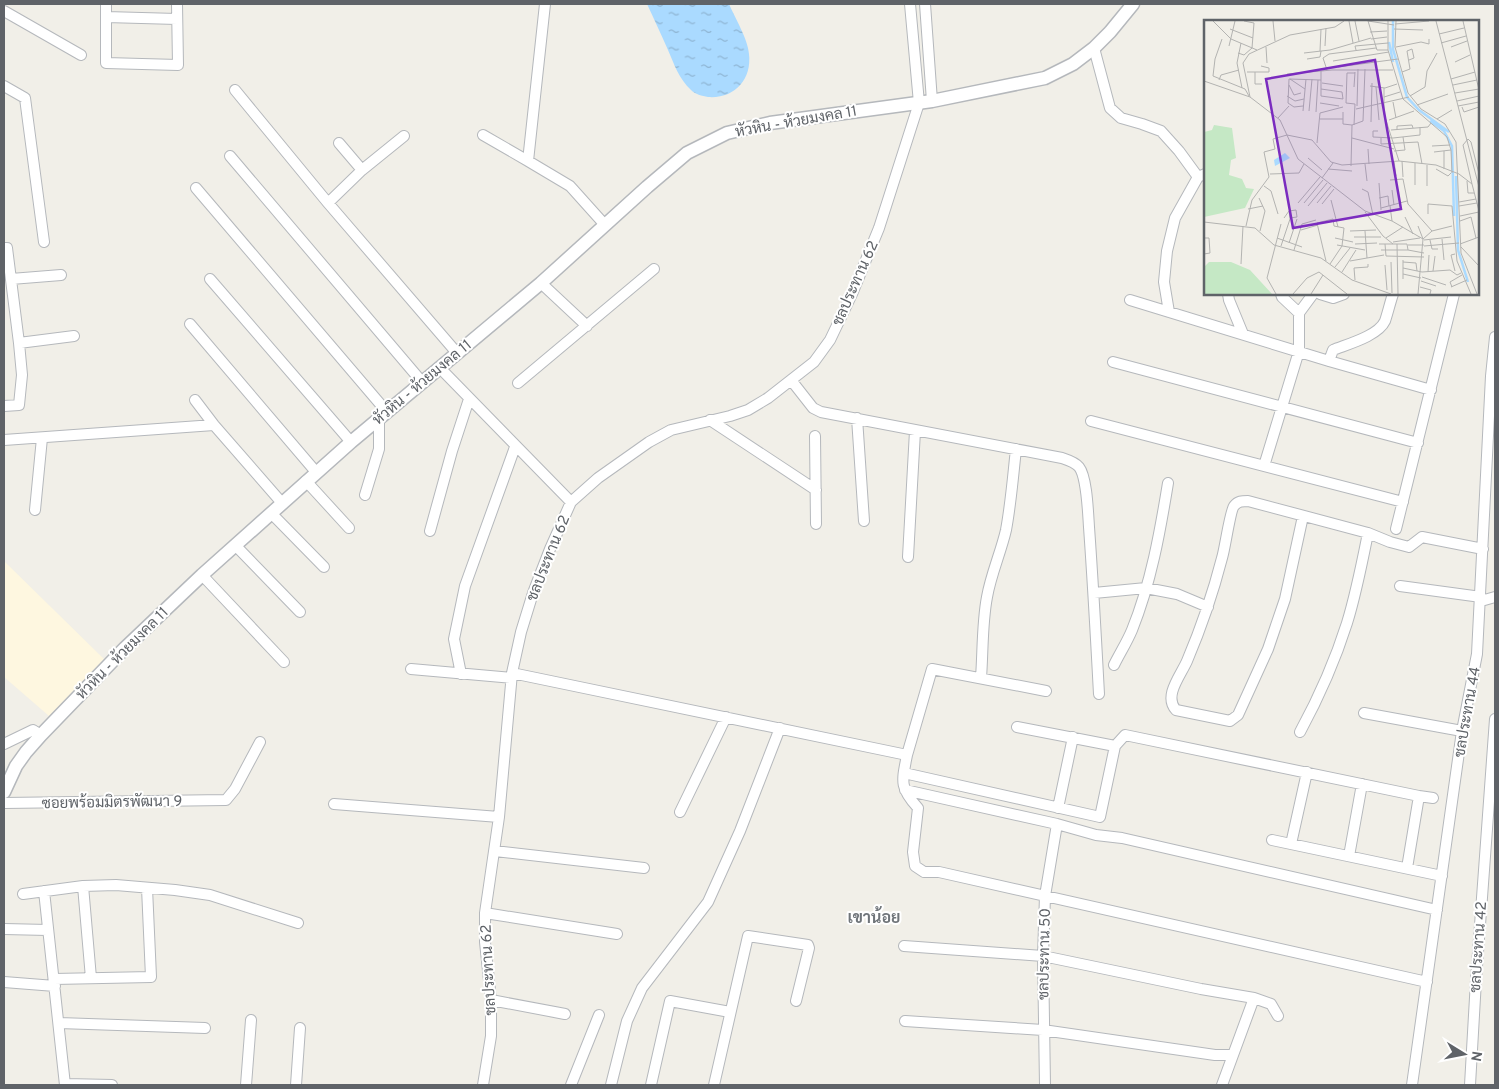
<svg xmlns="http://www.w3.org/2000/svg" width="1499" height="1089" font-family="Overpass,Sarabun,sans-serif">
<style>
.commercial{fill:#fef7e0}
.water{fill:url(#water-ripples)}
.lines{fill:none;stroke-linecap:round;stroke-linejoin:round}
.minor-casing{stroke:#b5b8bc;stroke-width:12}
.tertiary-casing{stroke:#b5b8bc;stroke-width:15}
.minor{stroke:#fff;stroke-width:10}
.tertiary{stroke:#fff;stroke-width:12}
.labels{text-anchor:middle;stroke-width:4;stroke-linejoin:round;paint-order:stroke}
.street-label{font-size:15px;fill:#5f6368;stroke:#fff}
.neighbourhood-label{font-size:16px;font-weight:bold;fill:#70757a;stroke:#fff}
.inset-river{fill:none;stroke:#aadaff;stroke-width:2.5}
.inset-road{fill:none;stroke:#b3b3b1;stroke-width:1}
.view{fill:#7b2cbf;fill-opacity:0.15;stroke:#7b2cbf;stroke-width:2.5}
.inset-edge{fill:none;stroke:#5f6368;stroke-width:2.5}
</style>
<defs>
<pattern id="water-ripples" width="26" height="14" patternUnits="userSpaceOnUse" patternTransform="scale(1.25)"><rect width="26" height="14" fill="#aadaff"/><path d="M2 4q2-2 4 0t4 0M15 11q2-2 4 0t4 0" fill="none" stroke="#8eb4d2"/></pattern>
</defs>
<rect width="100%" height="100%" fill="#f1efe8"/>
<path class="commercial" d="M4 561 104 659 49 716 4 677Z"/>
<path class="water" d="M647 4H729C735 18 748 39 749 54 752 80 734 99 708 97 702 96 695 94 691 90 679 79 674 64 668 50 661 34 654 19 647 4Z"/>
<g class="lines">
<defs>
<path id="minor" d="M106 4V63L178 65 177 4
M545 4 528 161 570 186 605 225
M925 4 932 101
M4 11 81 55
M106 17 177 19
M1094 48 1110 108 1121 118 1142 124 1161 131 1179 151 1198 177
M4 86 25 98 44 242
M235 90 328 203 457 353
M483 135 528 161
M339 143 362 170
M230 156 422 382
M196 188 387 412
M328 203 362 170 404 136
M4 248H7L19 343 22 375 19 405 4 406
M11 279 61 275
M210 279 351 442
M541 283 587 326
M1228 294 1229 300 1243 334
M1281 294 1282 297 1299 313
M1320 294 1333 298 1344 294
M1130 300 1329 361 1431 390
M1169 312 1164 282 1167 251 1175 218 1198 177 1205 174
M190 324 316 472
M19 343 74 336
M1329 361 1333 350C1348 344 1378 336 1385 321 1388 312 1390 303 1393 294
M1113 362 1418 443
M440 368 571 502
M791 380 813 408 821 412 1062 458C1068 460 1075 462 1079 467 1087 477 1088 513 1089 527 1093 583 1096 638 1099 694
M518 383 654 269
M195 400 214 425 282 503
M857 418 864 521
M710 420 816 490
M1091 421 1403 502
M815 436 816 524
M4 440 214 425
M1264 466 1299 351V313L1313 294
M306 481 349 528
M365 495 379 449V419
M35 510 42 438
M271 513 324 567
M1303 516 1285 599 1268 649 1238 715 1230 721 1176 710C1163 696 1181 675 1187 661 1201 628 1213 593 1222 558 1225 549 1230 511 1234 506 1238 501 1242 501 1248 501L1368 533 1390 542 1409 547 1422 537 1483 549
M1396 529 1454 294
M430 531 452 451 469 399
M235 545 300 612
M908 557 915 431
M202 575 284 662
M1400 586 1481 597
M1094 593 1146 588 1177 594 1208 607
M1481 601 1495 597
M1114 665C1120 653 1127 642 1132 630 1151 583 1160 532 1168 483
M411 669 512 678
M512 673 907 755C902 781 899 787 918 808L913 852 915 866 924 872H939L1427 982
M461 674 454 639 465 586 515 447
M981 678C983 651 982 623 987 597 991 574 1001 552 1006 530 1011 503 1013 476 1016 449
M1364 713 1462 731
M1017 727 1115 746
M1300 732C1319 697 1335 661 1347 623 1356 594 1362 563 1368 533
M4 744 33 730 41 735
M907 755 932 669 1046 691
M904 773 1100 817 1115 746 1125 735 1419 796 1407 868
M905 790 1057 824 1096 835 1122 838 1437 910
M1419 796 1433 798
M4 803 226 800 235 789 260 742
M334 804 499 817
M1058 808 1073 737
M680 812 726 717
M1272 840 1442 876
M1291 844 1307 772
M495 851 644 868
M1349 856 1362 784
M83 886 91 978
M44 891 65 1085
M23 894 83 886 116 885 175 890 210 895 298 923
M485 913 617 934
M4 929 48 930
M904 946 1043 956 1201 989 1254 998 1271 1004 1278 1016
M54 979 151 977 147 888
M4 982 55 986
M491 1000 565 1014
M905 1021 1043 1030 1215 1055H1233
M59 1023 205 1028
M65 1084 112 1085
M246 1085 251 1020
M296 1085 300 1028
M483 1085 491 1036V1000L485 942V913L499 817 512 673 521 632 533 593 550 549 571 502 598 478 649 442 671 430 730 416 748 410 768 398 814 362 830 340 852 294 879 228 919 103 910 4
M571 1085 599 1015
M611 1085 627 1021 642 988 708 902 740 831 780 728
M651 1085 670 1001 730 1012
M714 1085 748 936 808 945 809 948 796 1001
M1045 1085 1043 956 1045 896 1057 824
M1222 1085 1254 998
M1412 1085 1462 731 1477 654 1491 376 1495 337
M1470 1085 1476 980 1495 719"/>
<path id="tertiary" d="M4 792 16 766 26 752 41 735 125 648 202 575 351 442 541 283 647 187 687 153 727 133 770 123 932 101 1045 78 1073 64 1094 48 1110 32 1133 4"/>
</defs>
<use href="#minor" class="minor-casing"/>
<use href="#tertiary" class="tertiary-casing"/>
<use href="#minor" class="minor"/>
<use href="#tertiary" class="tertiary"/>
</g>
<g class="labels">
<g class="street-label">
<text transform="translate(796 121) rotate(-10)" y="5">หัวหิน - ห้วยมงคล 11</text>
<text transform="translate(855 283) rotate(-66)" y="5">ชลประทาน 62</text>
<text transform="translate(422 382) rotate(-40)" y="5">หัวหิน - ห้วยมงคล 11</text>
<text transform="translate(548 558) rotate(-68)" y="5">ชลประทาน 62</text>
<text transform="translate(122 653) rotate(-45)" y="5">หัวหิน - ห้วยมงคล 11</text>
<text transform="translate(1467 712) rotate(-80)" y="5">ชลประทาน 44</text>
<text transform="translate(112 802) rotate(-1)" y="5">ซอยพร้อมมิตรพัฒนา 9</text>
<text transform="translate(1478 947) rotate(-86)" y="5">ชลประทาน 42</text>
<text transform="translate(1044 954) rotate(-89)" y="5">ชลประทาน 50</text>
<text transform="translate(488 970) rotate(-93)" y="5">ชลประทาน 62</text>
</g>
<g class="neighbourhood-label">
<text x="874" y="923">เขาน้อย</text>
</g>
</g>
<g transform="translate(1204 20)">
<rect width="275" height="275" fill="#f1efe8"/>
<path d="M10 105 28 108 32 138 27 140 25 155 38 159 42 168 50 169 41 188 0 197V112L8 110ZM5 242H27L46 250 68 274H0V247Z" fill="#c5e8c5"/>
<path d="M81 133 86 138 71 146 70 140Z" fill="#aadaff"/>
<path class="inset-river" d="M189 1V29L203 77 215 90 245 112M185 22 189 42M226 101 240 111 248 126 250 196M252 156 254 230 264 262"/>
<path class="inset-road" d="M9 1 27 19 53 30M69 1 71 21M145 1 149 23M151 1 155 21M164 1 173 30H184M164 1 190 5M184 1V30L199 79 243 117 247 130 248 153M192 1 191 27 204 73 217 89 241 104 252 122 257 233 273 274M232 1 275 167M259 1 275 70M191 4 225 1M26 9 49 18M190 9 219 10M166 12 183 11M235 14 260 8M18 19 11 39 9 56 41 69 45 76M167 19 183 17M37 23 33 43 38 68M237 23 262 16M25 26 31 1M121 26 122 8M62 27 63 43M192 27 217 22 225 24V19M247 27 263 21M152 30 151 26 184 23M116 31 117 9M34 33 40 35 48 28 50 3 40 1M100 33 126 30 167 18M125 34 172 28M103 39 116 37 117 31M129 41 185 32M251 42 266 35M134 47 194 39M123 50 119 38 125 34M43 52H65V48L57 46M51 52V64H58M198 52 206 49 203 31 208 29 210 38 205 40M83 54 128 50H189M86 59 101 69M247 59 271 52M15 60 17 55 35 50M0 61 46 77 76 100 94 139 161 191 188 201 219 219 214 274M118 63 139 66M85 65 90 75 97 73M249 65 273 60M166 66 181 68 193 64M150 67 151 52M172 67 175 100M180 68V94L195 141M117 69 138 72 139 79 117 76V51M251 73 275 69M83 76 91 81 100 79M206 76 221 67 223 51 233 33M46 77 39 43 45 34 86 15 131 7 140 1M180 77 196 72M253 81 275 76M189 82 192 98M116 83 135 86M213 85 244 74M99 86 90 87 84 83 85 59 117 60M153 86 154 49M254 86 275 82M258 87 260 92 275 87M152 89 205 77M99 91 102 59M105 91 108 59M112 92 114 60M139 92V104L148 105M74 98 85 86M116 99H139M233 99 248 90M185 100 210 91M167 102 168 63M150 105 151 84 142 83 143 53H151M187 110 224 107 227 103M193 110V106L208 105 209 108M174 111H169V117L189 118 216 115V107M148 118 190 129M177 118V124L214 122 218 144M69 119 83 115 108 120 127 142 138 145 195 141 232 145 255 154 268 164 259 125 264 119 267 122 275 154M113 123 116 93 139 87M228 126 246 125M164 129 165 144M190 131 201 130 199 117M240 131V149M230 132 247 130M104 138 118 150M190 141 192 156M198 141 199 157M161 144 163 161M147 146 148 105 159 101 161 49M124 149 148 151M232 149 244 156 247 153M66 154 95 153 100 144M118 158 129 143M186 160 199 159 204 184 228 211M263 161 264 173H270M175 163 177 190M268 164 275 191M211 165V143M60 166 67 171 74 194M223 166V145M158 169 164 172 169 195M188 170 190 185M55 178 61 191 56 211M175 178 184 176 185 186M127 180 134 207M255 182 272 179M94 183 116 157M100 183 119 160M113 183 127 166M118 184 130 169M104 186 123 163M186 186 188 201M255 186 273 183M177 188 203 181M44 189 59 186M161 192 179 216 189 224M224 194V184L248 186 253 241 267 274M256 196 275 192M201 197 209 214M80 198 85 191 92 190 93 197 86 198M256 201 267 197 272 218M0 202 51 208 70 225 117 238 148 260 187 274M42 206 48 180 65 157 60 132 71 129 69 119M214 206 219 219 228 211 248 206M97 210 114 205M146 211 172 210M161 211 163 238M150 217H177M0 218H5L6 233 0 234M73 218 98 227M131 218 149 222M182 218 199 207M238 219 240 240M220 220 247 217M226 220 228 229H234M189 222 216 218M85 223 93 199M151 224 173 223M175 224H203L204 230 220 233M181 224 182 236 220 237M193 224 194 274M256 224 275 217M133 225 161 230M204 225H220M77 226 86 199 85 191M220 226 255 223M257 227 275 246M90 230 98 204 112 200M177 230H204M199 240V259M122 241 113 203 129 199 130 206 140 208 138 226 126 244M146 241 180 235M187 242 188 273M199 242 212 243 213 251M37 244 39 206M181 245 183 270M131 247 146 228M199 248 218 252 246 250 253 255 257 253M229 251 231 236M251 251 247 235 251 234M115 252 143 274M138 252 152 230M224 252 225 235M199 254 217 258M218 257 242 265M151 260 150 248 164 247V244M217 261 232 266M216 267 227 270 226 274M247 267 263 260M248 267 246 262 258 255M72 274 63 258 77 204M89 274 103 258 115 252M107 274 119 255"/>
<path class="view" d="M171 40 197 189 89 208 62 59Z"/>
<rect width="275" height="275" class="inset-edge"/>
</g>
<rect width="1499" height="1089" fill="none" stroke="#5f6368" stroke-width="10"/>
<g transform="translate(1464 1054) rotate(100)" stroke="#ffffff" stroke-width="4" paint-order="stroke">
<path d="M0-4L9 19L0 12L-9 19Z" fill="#5f6368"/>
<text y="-8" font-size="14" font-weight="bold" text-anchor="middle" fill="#5f6368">N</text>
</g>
</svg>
